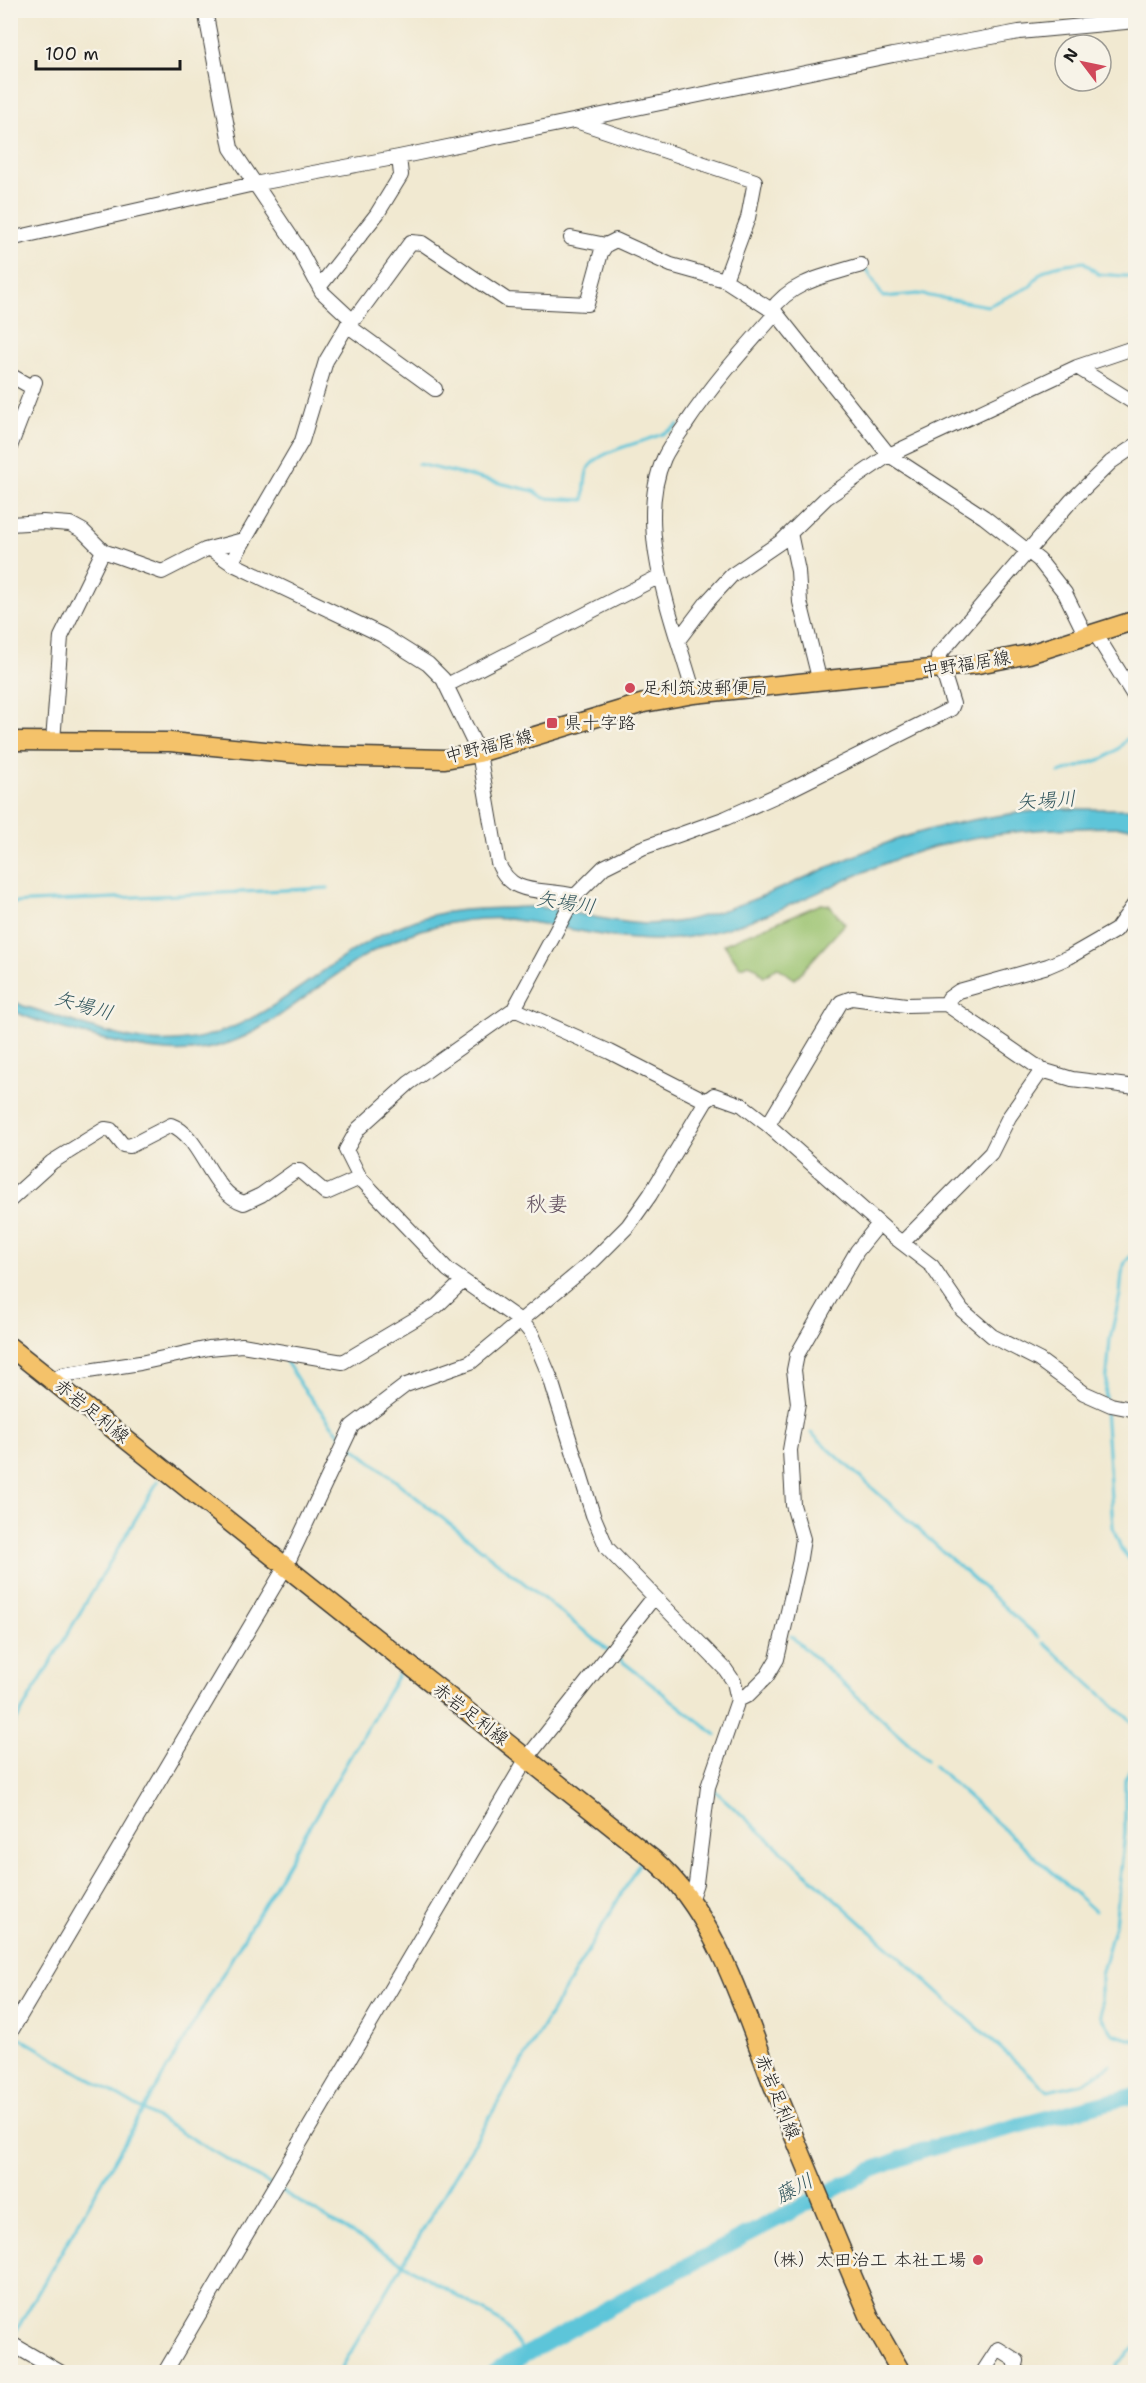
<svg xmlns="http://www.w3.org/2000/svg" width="1146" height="2383" font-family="'Shantell Sans','Klee One',sans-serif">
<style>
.green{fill:#9ac26e;stroke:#5b6f45;stroke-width:1.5}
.water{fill:#5dc5d9;stroke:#3c707a;stroke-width:1.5}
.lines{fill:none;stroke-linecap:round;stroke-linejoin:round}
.stream{stroke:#5dc5d9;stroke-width:3}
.river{stroke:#5dc5d9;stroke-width:16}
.minor-casing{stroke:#3c3b37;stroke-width:16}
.major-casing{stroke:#3c3b37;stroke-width:21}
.minor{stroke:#fff;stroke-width:14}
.major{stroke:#f4c26a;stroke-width:18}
.poi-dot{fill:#d1495b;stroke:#f7f3e8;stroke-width:2}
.labels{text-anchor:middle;stroke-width:5;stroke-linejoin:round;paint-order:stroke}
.street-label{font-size:18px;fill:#1c1c1c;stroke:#f7f3e8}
.poi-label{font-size:18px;fill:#1c1c1c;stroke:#f7f3e8;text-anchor:start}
.water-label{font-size:20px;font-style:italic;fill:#33575e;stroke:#f7f3e8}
.quarter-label{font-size:21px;fill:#62505f;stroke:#f7f3e8}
</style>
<rect width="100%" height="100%" fill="#f7f3e8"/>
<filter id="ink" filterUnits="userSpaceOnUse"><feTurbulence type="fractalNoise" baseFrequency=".0167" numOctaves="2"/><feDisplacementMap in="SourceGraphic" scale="12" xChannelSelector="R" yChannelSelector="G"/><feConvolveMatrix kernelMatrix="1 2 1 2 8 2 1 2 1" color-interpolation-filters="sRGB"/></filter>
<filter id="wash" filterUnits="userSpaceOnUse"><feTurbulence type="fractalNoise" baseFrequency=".008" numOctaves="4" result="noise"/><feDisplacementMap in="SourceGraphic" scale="24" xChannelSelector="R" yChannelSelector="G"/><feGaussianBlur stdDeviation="1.35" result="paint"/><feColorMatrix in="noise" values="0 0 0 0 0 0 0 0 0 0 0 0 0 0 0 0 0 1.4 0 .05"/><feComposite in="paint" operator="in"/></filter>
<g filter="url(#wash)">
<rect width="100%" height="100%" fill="#f1e9d1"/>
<path class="green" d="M821 904 829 905 845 924 795 979 777 967 764 977 756 967 749 964 740 967 724 944Z"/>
<path class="water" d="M1060 809H1135V827C1061 828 995 828 923 850 844 874 772 923 689 937 626 948 569 925 507 919 483 917 458 921 436 926 370 941 322 988 267 1024 205 1064 155 1053 90 1036 63 1029 36 1022 11 1010L10 999 23 1006C60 1016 114 1038 150 1041 266 1050 320 946 426 917 453 909 479 909 507 908 517 908 526 906 535 907 585 912 631 931 682 921 758 906 825 864 898 839 951 821 1004 813 1060 809Z"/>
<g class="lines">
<path class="stream" d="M864 269 867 270 883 297 918 294 988 306 1031 286C1042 264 1062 265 1084 262L1098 274 1136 277
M418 464 534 491 544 498 584 500C585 491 584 475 589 467 605 445 656 443 678 425
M1059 773 1105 758 1119 748 1136 728
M10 903 328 888
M284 1358 302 1387 341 1436
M1105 1399 1110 1339 1120 1295 1122 1273 1125 1262 1136 1251
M1105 1408 1113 1527 1121 1549 1136 1567
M811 1433 1039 1638
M348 1443 608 1650
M791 1636 927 1760
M1044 1643 1131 1721
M613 1654 716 1735
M10 1731 158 1481
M1136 1758 1125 1780V1833L1115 1925 1101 1975V2000L1102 2017 1113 2034 1136 2041
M934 1766 1095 1911
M714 1787 713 1789 1048 2091 1083 2083 1111 2065
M15 2035 271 2185
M276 2188 503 2323 525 2354
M12 2338 143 2110 398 1675
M339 2372 639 1864
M1117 2372V2364L1136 2346"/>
<path class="river" d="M494 2372 632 2295 869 2171 924 2150 1136 2095"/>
</g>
</g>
<g filter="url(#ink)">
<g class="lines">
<defs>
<path id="minor" d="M205 10 231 148 299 249 322 292 351 319
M576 121 755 181 748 218 725 280
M571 238 606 245
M10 239 254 184 399 157 893 55 1019 32 1136 21
M320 286 377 214 401 175 399 157
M771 311C791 281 829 275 861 265
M347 325 435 389
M1077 367 1136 404
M10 375 33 388
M10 447 35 382
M10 524 43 522 70 524 83 531 103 551 162 572 205 550 243 540
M790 533 798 571 800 602 820 682
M212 550 231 563 382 635 428 664 443 679 479 753 498 863C513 899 543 887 575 896
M231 563 302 441 326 361 351 319 356 317 411 242 422 243 507 300 587 304 601 253 606 245 616 240 671 265 725 280 776 313 889 455 984 517 1039 560 1065 593 1086 636
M1095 633 1136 699
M679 639 707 602 732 575 782 541 826 498 889 455 1077 367 1136 347
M447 685 660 576
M694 694C675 625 633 528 664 458 669 447 677 437 684 427 711 386 743 350 776 313
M53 741 61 637 103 551
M946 1004 949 998 959 991 1048 966 1069 957 1116 930 1136 902
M514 1009 610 1052 706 1101
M768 1125 841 1002 852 998 906 1005 946 1004 1042 1070 1072 1079 1136 1087
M10 1200 52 1162 105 1129 111 1130 123 1145 130 1146 171 1125C202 1136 210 1193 244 1203L261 1195 295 1171H300L326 1193 360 1178
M902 1243 991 1153 1009 1117 1042 1070
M54 1380 62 1375 140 1363 209 1348 242 1345 343 1362 437 1306 462 1282
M738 1700 748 1695 767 1676 777 1659 799 1564 803 1539 793 1505 790 1450 798 1403 794 1370 797 1355 857 1251 879 1224
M691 1898 696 1883 708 1787 738 1700 734 1682 725 1669 607 1548 593 1515 550 1377 532 1334 522 1322 448 1270 360 1178 346 1150 358 1129 409 1083 514 1009 575 896 604 867 642 848 726 818 791 789 951 709 953 704 938 656 1071 501 1111 462 1136 445
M10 2033 286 1566 352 1426 406 1385 471 1362 594 1260 628 1226 650 1195 706 1101 714 1095 742 1105 768 1125 893 1236 932 1266 962 1310 992 1336 1039 1360 1084 1393 1111 1405 1136 1410
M10 2343 60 2372
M165 2372 527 1758 654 1597
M983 2372 998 2349 1017 2361 1016 2365"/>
<path id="major" d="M10 741 170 742 319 756 445 759 479 753 644 703 694 694 978 664 1029 654 1136 620
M10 1347 654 1860C717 1914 744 2012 774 2088 806 2165 838 2243 871 2320L901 2372"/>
</defs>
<use href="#minor" class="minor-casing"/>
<use href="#major" class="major-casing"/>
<use href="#minor" class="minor"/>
<use href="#major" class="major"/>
</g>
</g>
<g class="poi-dot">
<circle cx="630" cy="688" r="6"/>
<rect x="546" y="717" width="12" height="12" rx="3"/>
<circle cx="978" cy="2260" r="6"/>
</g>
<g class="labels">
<g class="street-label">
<text transform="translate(966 664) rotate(-9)" y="6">中野福居線</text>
<text transform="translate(489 746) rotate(-14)" y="6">中野福居線</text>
<text transform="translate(92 1411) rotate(39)" y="6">赤岩足利線</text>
<text transform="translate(471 1714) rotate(38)" y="6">赤岩足利線</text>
<text transform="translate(778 2097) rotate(68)" y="6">赤岩足利線</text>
</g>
<g class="poi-label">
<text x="642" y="694">足利筑波郵便局</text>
<text x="564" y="729">県十字路</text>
<text x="966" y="2266" text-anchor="end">（株）太田治工 本社工場</text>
</g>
<g class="water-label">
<text transform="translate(1046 800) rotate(-4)" y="7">矢場川</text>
<text transform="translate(566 902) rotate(9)" y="7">矢場川</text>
<text transform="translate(84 1005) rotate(16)" y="7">矢場川</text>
<text transform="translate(794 2188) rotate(-28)" y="7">藤川</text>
</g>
<g class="quarter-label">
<text x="547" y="1211">秋妻</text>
</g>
</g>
<rect width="1146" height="2383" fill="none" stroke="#f7f3e8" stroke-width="36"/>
<g transform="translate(1083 63) rotate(302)"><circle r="28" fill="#f7f3e8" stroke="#9f9d96" stroke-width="1.5"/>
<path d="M0-4.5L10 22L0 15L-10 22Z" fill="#d1495b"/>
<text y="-9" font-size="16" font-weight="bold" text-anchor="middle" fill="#1c1c1c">N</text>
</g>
<path d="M36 60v9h144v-9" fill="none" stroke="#1c1c1c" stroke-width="3"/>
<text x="45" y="60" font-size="18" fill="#1c1c1c" stroke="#f7f3e8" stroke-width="4.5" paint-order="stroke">100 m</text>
</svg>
